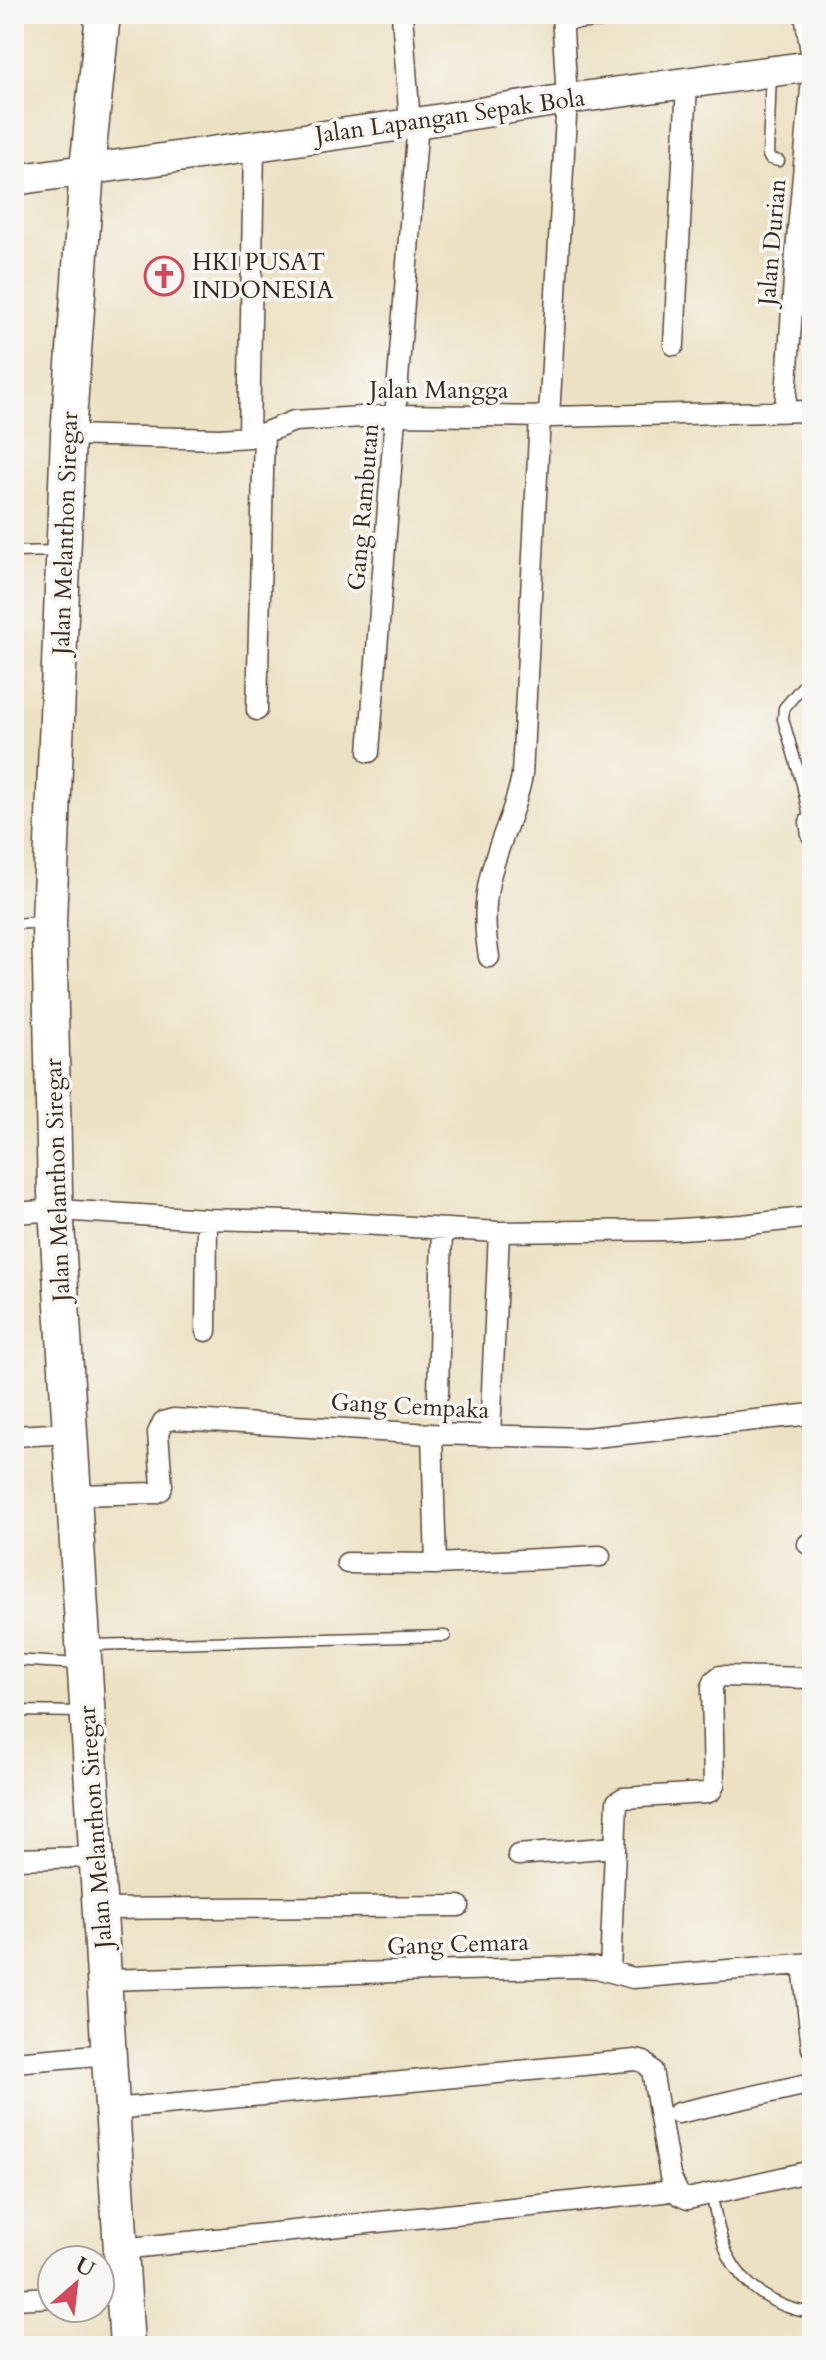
<svg xmlns="http://www.w3.org/2000/svg" width="826" height="2360" font-family="Cardo,serif">
<style>
.lines{fill:none;stroke-linecap:round;stroke-linejoin:round}
.lane-casing{stroke:#564537;stroke-width:13}
.street-casing{stroke:#564537;stroke-width:23}
.secondary-casing{stroke:#564537;stroke-width:33}
.primary-casing{stroke:#564537;stroke-width:37}
.lane{stroke:#fff;stroke-width:10}
.street{stroke:#fff;stroke-width:20}
.secondary{stroke:#fff;stroke-width:30}
.primary{stroke:#fff;stroke-width:34}
.labels{text-anchor:middle;stroke-width:7;stroke-linejoin:round;paint-order:stroke}
.street-label{font-size:24px;fill:#3b2a1e;stroke:#f6f6f2}
.poi-label{font-size:24px;fill:#3b2a1e;stroke:#f6f6f2;text-anchor:start}
</style>
<rect width="100%" height="100%" fill="#f6f6f2"/>
<filter id="ink" filterUnits="userSpaceOnUse"><feTurbulence type="fractalNoise" baseFrequency=".0125" numOctaves="2"/><feDisplacementMap in="SourceGraphic" scale="16" xChannelSelector="R" yChannelSelector="G"/><feConvolveMatrix kernelMatrix="1 2 1 2 8 2 1 2 1" color-interpolation-filters="sRGB"/></filter>
<filter id="wash" filterUnits="userSpaceOnUse"><feTurbulence type="fractalNoise" baseFrequency=".006" numOctaves="4" result="noise"/><feDisplacementMap in="SourceGraphic" scale="32" xChannelSelector="R" yChannelSelector="G"/><feGaussianBlur stdDeviation="1.8" result="paint"/><feColorMatrix in="noise" values="0 0 0 0 0 0 0 0 0 0 0 0 0 0 0 0 0 1.4 0 .05"/><feComposite in="paint" operator="in"/></filter>
<g filter="url(#wash)">
<rect width="100%" height="100%" fill="#ede1c3"/>
</g>
<g filter="url(#ink)">
<g class="lines">
<defs>
<path id="lane" d="M563 25 644 18
M771 73 768 155 770 159 779 161
M14 552 58 551
M810 822 802 784 783 719 784 708 812 675
M14 924 43 922
M90 1645 445 1636
M14 1660 79 1664
M14 1711 84 1712
M711 2194C716 2213 719 2237 728 2255 744 2288 776 2308 812 2313"/>
<path id="street" d="M402 14 410 124
M805 14 812 59
M674 345 687 83
M785 411 796 251 812 78
M549 417 567 99 562 14
M68 435 219 439 249 437 264 433 294 421 396 415 549 417 812 411
M249 437 254 145
M257 710 264 433
M369 752 418 122
M812 822H810L812 835
M489 957C485 934 484 906 489 882 496 846 516 812 522 775L540 416
M14 1213 57 1210 207 1219 327 1222 499 1232 665 1230 742 1225 812 1217
M206 1331 207 1219
M438 1394 442 1229
M432 1434 436 1564
M14 1436 71 1433
M490 1436 499 1232
M74 1495 156 1493 161 1490 162 1485 158 1433 163 1422 173 1419 432 1434 585 1438 812 1414
M808 1544 812 1543
M347 1563 436 1564 600 1556
M518 1855 614 1847
M14 1859 97 1857
M100 1909 459 1906
M803 1964 812 2048
M610 1971 617 1802 623 1798 706 1793 711 1791 714 1785 712 1687 715 1680 720 1676 812 1678
M104 1980 577 1967 597 1968 633 1978 812 1963
M14 2062 109 2054
M113 2109 636 2060 644 2062 652 2070 670 2176 679 2195 688 2199 812 2171
M678 2113 812 2083
M121 2249 664 2192 674 2189
M100 2295 124 2293
M14 2299 52 2297"/>
<path id="secondary" d="M14 180 410 124 567 99 812 66"/>
<path id="primary" d="M103 14 87 169 68 435 49 922 55 1192 127 2346"/>
</defs>
<use href="#lane" class="lane-casing"/>
<use href="#street" class="street-casing"/>
<use href="#secondary" class="secondary-casing"/>
<use href="#primary" class="primary-casing"/>
<use href="#lane" class="lane"/>
<use href="#street" class="street"/>
<use href="#secondary" class="secondary"/>
<use href="#primary" class="primary"/>
</g>
</g>
<defs>
<symbol id="church-ring" viewBox="-11 -11 22 22"><circle r="9.5" fill="#f6f6f2" stroke="#d1495b" stroke-width="1.5"/><path d="M-1.2-6h2.4v3.5h3.3v2.4h-3.3V6h-2.4V-.1h-3.3v-2.4h3.3Z" fill="#d1495b"/></symbol>
</defs>
<g fill-rule="evenodd">
<use href="#church-ring" x="142" y="254" width="44" height="44"/>
</g>
<g class="labels">
<g class="street-label">
<text transform="translate(450 116) rotate(-8)" y="8">Jalan Lapangan Sepak Bola</text>
<text transform="translate(772 242) rotate(-85)" y="8">Jalan Durian</text>
<text x="439" y="398">Jalan Mangga</text>
<text transform="translate(363 507) rotate(-85)" y="8">Gang Rambutan</text>
<text transform="translate(65 533) rotate(-88)" y="8">Jalan Melanthon Siregar</text>
<text transform="translate(57 1180) rotate(-92)" y="8">Jalan Melanthon Siregar</text>
<text transform="translate(410 1406) rotate(3)" y="8">Gang Cempaka</text>
<text transform="translate(95 1827) rotate(-94)" y="8">Jalan Melanthon Siregar</text>
<text transform="translate(458 1944) rotate(-2)" y="8">Gang Cemara</text>
</g>
<g class="poi-label">
<text x="192" y="270">HKI PUSAT<tspan x="192" dy="28">INDONESIA</tspan></text>
</g>
</g>
<rect width="826" height="2360" fill="none" stroke="#f6f6f2" stroke-width="48"/>
<g transform="translate(76 2284) rotate(28)"><circle r="38" fill="#f6f6f2" stroke="#aba49d" stroke-width="2"/>
<path d="M0-6L14 30L0 20L-14 30Z" fill="#d1495b"/>
<text y="-12" font-size="22" font-weight="bold" text-anchor="middle" fill="#3b2a1e">U</text>
</g>
</svg>
